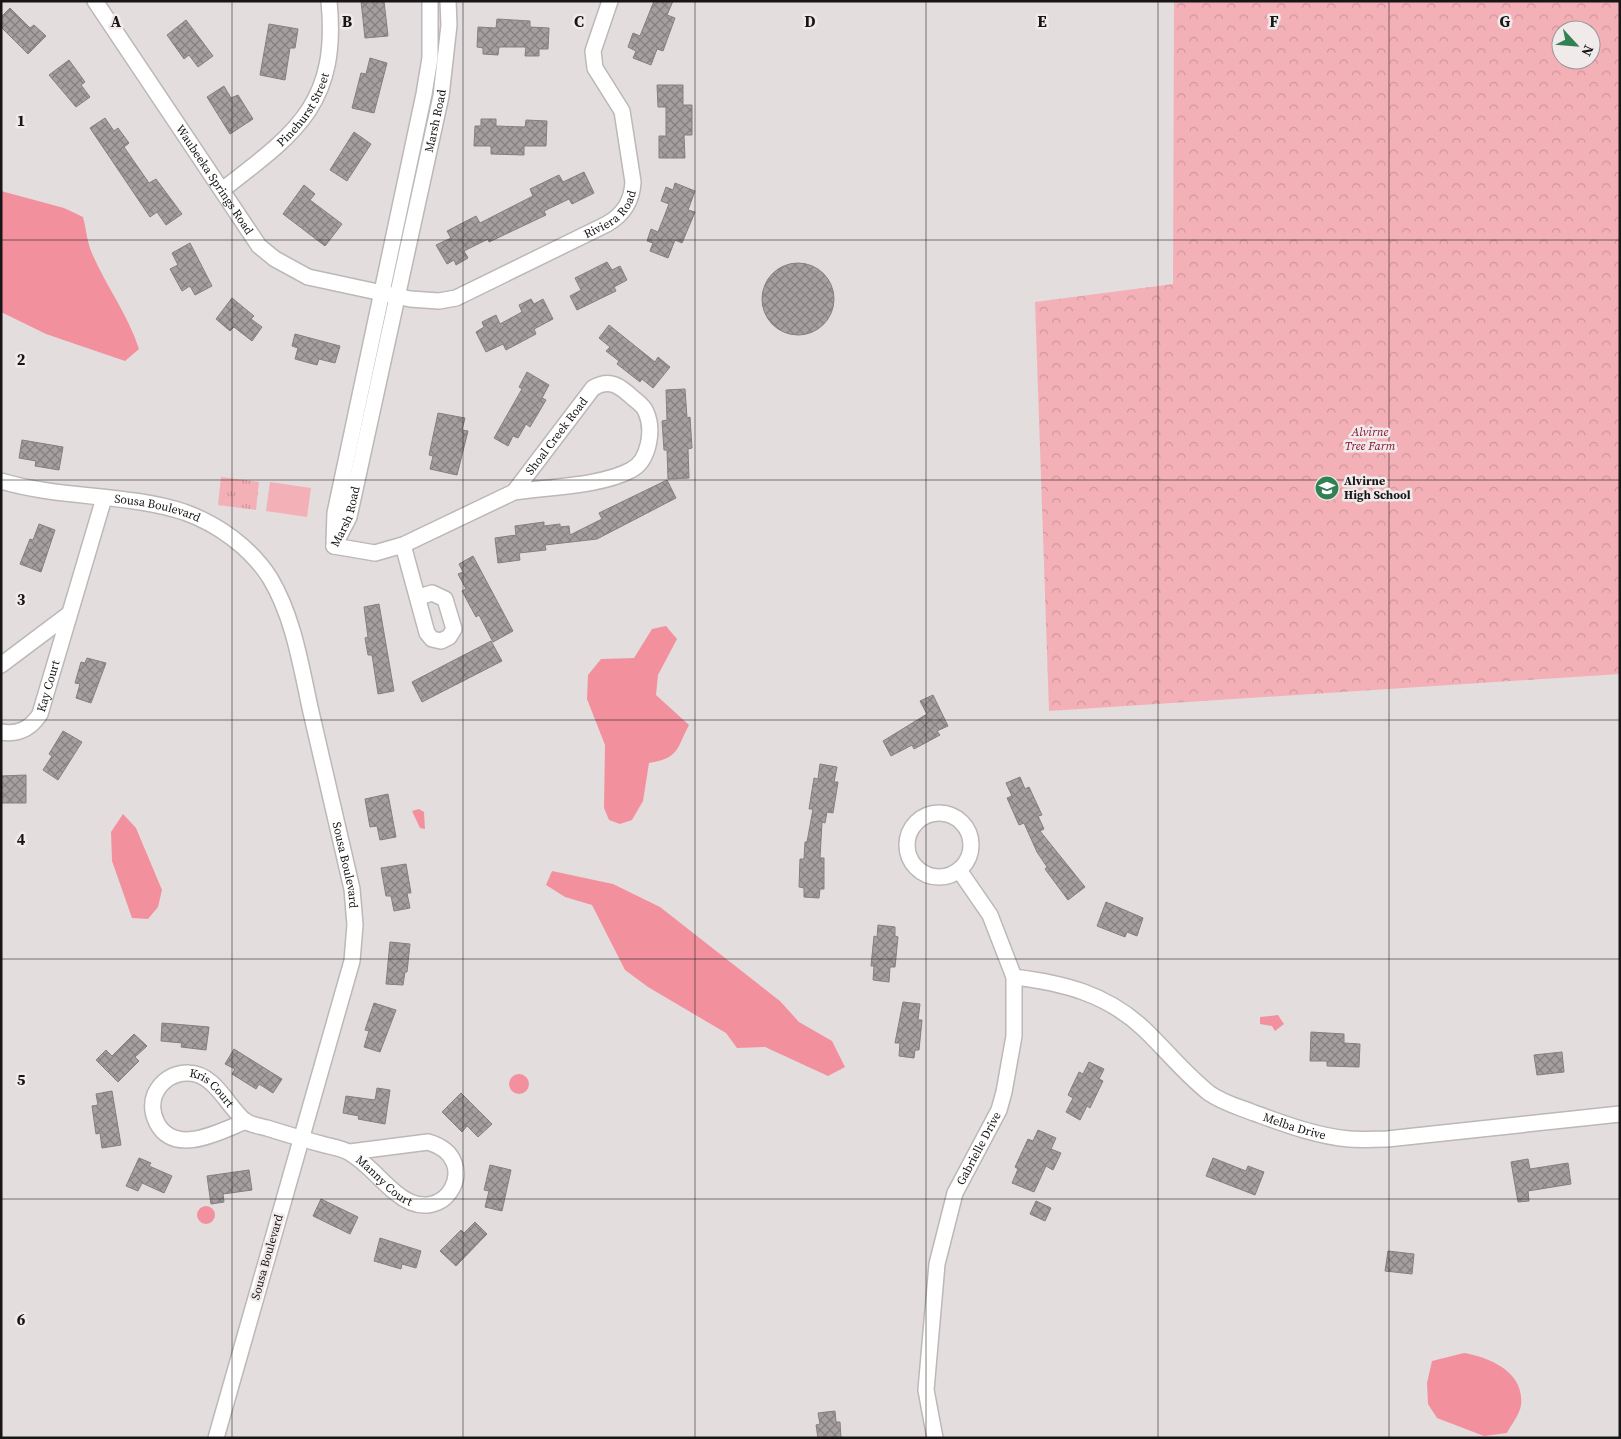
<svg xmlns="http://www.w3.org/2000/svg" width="1621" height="1439" font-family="'Source Serif 4',serif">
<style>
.forest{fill:url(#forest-crowns);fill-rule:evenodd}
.park{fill:url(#park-tufts)}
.garden{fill:#f4b0b7}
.water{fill:#f2919d}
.building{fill:url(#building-cross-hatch);stroke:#857f80}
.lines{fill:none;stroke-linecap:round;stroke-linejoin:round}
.minor-casing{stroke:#bdb7b7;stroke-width:18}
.minor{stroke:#fff;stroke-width:15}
.grid{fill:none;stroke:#171515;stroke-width:1;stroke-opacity:0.55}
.labels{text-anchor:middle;stroke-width:5;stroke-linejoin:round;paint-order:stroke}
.street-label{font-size:12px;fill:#171515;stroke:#f1eaeb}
.park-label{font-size:12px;font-style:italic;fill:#871434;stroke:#f1eaeb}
.poi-label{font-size:12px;font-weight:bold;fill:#171515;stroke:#f1eaeb;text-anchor:start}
.grid-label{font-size:16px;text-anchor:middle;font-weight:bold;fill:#171515;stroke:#f1eaeb;stroke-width:5;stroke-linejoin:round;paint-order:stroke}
</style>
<defs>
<pattern id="forest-crowns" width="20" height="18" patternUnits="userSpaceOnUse" patternTransform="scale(1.25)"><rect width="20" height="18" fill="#f4b0b7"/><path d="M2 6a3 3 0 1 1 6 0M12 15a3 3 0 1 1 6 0" fill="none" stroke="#d0969c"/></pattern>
<pattern id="park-tufts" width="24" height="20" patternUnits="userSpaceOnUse" patternTransform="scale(1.25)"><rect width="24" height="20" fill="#f4b0b7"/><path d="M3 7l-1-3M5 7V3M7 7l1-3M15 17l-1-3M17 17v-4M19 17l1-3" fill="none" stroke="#d0969c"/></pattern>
<pattern id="building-cross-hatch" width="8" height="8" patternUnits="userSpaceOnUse" patternTransform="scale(1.25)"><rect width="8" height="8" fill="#a59f9f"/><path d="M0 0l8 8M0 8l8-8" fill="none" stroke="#858080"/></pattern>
</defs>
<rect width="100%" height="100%" fill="#e4ddde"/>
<path class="forest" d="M1174 1H1620V674L1049 711 1035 302 1173 284ZM1561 30H1591V60H1561Z"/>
<path class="park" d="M221 477 259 482 256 510 218 505Z"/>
<path class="garden" d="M270 482 311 488 307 517 266 511Z"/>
<path class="water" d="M1 191 64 208 83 217C86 228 87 241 91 251 105 285 128 314 139 349L125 361 46 334 1 312Z
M666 626 677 639 658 675 656 695 689 725C676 750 679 758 649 763L643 801 632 820 620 824 609 820 604 808 605 745 587 699 588 675 601 659 634 658 652 629Z
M419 809 424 812 425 829 420 828 412 811Z
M123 814 136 828 162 890 158 907 148 919 132 918 112 861 111 832Z
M552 871 613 884 660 907 780 1001 799 1022 832 1041 845 1067 828 1076 765 1047 737 1048 726 1033 648 987 625 970 592 905 565 897 546 885Z
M1278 1015 1284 1024 1275 1031 1272 1026 1260 1024V1017Z
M509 1084a10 10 0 1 1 20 0a10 10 0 1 1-20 0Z
M197 1215a9 9 0 1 1 18 0a9 9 0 1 1-18 0Z
M1464 1353C1489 1357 1525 1372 1521 1405 1520 1414 1511 1425 1507 1433L1484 1436 1437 1418 1428 1404 1427 1383 1432 1361Z"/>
<path class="building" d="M361 1H384L388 36 365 38Z
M654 1H673L667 15 675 18 663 51 657 49 651 65 633 58 636 51 628 47 633 33 640 36Z
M10 8 30 28 34 25 46 36 28 54 1 27V17Z
M497 19 530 21V27L549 28 548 49H539V56H525L526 47H499L498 55 483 54V48L477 47 478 27 496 28Z
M186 20 213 56 198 67 189 55 184 59 167 35Z
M269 24 298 29 295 48H290L285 80 260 75Z
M370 58 387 63 374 113 352 108 361 73 366 74Z
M69 60 85 82 81 85 90 97 76 107 49 75Z
M657 85H683V105H692V135H684L685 158H659V136H666V107H658Z
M224 86 231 98 238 95 253 119 230 134 207 97Z
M105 118 114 131 118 128 129 143 124 147 149 183 156 179 182 214 166 225 157 212 150 217 90 128Z
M481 119H496V126L525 127 526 120 547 121 546 146H524V155L491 154V146H474L475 126H481Z
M354 132 371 144 347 181 330 170Z
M584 172 594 193 572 204 569 199 544 211 546 215 489 242 488 239 464 251 468 258 456 265 454 260 447 264 436 245 451 238 447 231 476 216 480 223 533 196 530 189 559 175 563 182Z
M675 183 695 191 688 210 695 212 682 243 675 240 668 258 650 251 653 243 647 241 651 229 658 232 669 204 661 201 666 187 673 190Z
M304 185 315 194 310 200 342 224 325 246 283 214Z
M190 243 212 286 195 295 190 286 182 291 170 269 178 265 172 253Z
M607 262 612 270 620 266 627 280 614 287 616 291 577 310 570 296 581 290 575 278Z
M762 299a36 36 0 1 1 72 0a36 36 0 1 1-72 0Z
M232 298 254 316 251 319 262 327 252 341 234 327 230 331 216 319Z
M531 299 534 304 543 299 553 319 534 329 536 334 506 350 503 344 486 352 476 332 484 327 482 322 496 315 500 324 522 312 519 305Z
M609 325 655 362 658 357 670 367 653 388 642 379 640 382 617 364 619 361 606 351 610 347 599 338Z
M295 334 340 346 335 363 319 359 317 365 295 359 298 348 292 346Z
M527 372 549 385 542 398 546 400 530 427 526 424 518 438 513 436 508 446 494 438 522 389 519 387Z
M685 389 687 418 690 417 692 448 688 449 689 478 668 479 667 450H664L662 421 667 420 666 390Z
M438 413 465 418 462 430 468 431 457 475 430 469 433 456 429 455Z
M22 440 63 447 59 470 35 466 36 461 19 458Z
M667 480 676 498 597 539 545 545 546 550 519 553 520 560 498 563 495 538 516 535 515 526 544 522V526L560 524V527L569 526 570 535 602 519 599 513Z
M39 524 55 530 41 572 20 564 30 539 33 540Z
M473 556 513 631 493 642 479 615 476 617 462 591 466 589 458 574 463 572 459 564Z
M379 604 394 691 378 694 372 655H368L365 638 368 637 364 607Z
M491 641 502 661 422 702 412 682Z
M87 658 106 663 91 703 76 698 80 684 75 683 81 662 85 663Z
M933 695 948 726 937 731 940 735 914 749 912 745 891 756 883 741 927 714 920 701Z
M63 731 82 742 58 780 43 770 52 756 49 754Z
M820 764 837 767 834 782H838L833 813 827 812 825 823 822 822 820 858H824V889H820L819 898 804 897V888L799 887 800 859H804L805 842H807L813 809H809L814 778 818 779Z
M26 775V803H1V776Z
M1020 777 1025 789 1029 787 1042 815 1038 816 1044 829 1040 831 1085 887 1068 900 1045 869 1047 867 1037 852 1024 823 1019 825 1007 798 1012 796 1006 783Z
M388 794 396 837 380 840 377 826 370 827 365 799Z
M406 864 411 893H407L410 908 394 911 391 896H386L381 868Z
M1106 902 1143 918 1137 936 1127 932 1125 937 1097 926Z
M878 925 895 927V936L898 937 895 967H890L889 982 873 980 874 966H871L874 936 877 937Z
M390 942 410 944 407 972H405L403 985 386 984Z
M903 1002 920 1004 918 1020H922L919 1050H915L914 1058 899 1056 900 1043H895Z
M374 1003 396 1010 380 1052 364 1047 369 1031 365 1030Z
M162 1023 209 1027 206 1050 181 1047 182 1043 161 1041Z
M1311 1032 1344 1034V1043L1360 1044 1359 1067 1327 1066V1061H1310Z
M134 1034 147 1046 135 1057 139 1061 118 1082 96 1060 106 1050 112 1056Z
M234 1049 282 1079 273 1093 259 1084 256 1089 232 1074 235 1069 225 1064Z
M1562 1052 1564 1072 1537 1075 1534 1055Z
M1089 1062 1104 1069 1099 1079 1103 1081 1090 1108 1087 1106 1080 1120 1066 1112 1073 1098 1068 1095 1079 1072 1083 1074Z
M377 1088 390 1090 385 1124 358 1119 359 1116 343 1113 346 1096 375 1100Z
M112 1091 121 1145 102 1148 100 1133 96 1134 92 1106 98 1105 96 1094Z
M461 1093 492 1124 478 1137 467 1126 462 1132 442 1112Z
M1038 1130 1056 1138 1051 1149 1061 1153 1053 1170 1046 1166 1034 1192 1012 1183 1018 1169 1015 1167 1028 1139 1033 1141Z
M139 1158 151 1163 149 1166 172 1176 164 1193 142 1183 138 1191 126 1186Z
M1213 1158 1246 1171 1248 1166 1264 1172 1255 1195 1206 1176Z
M1528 1159 1530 1169 1568 1163 1571 1184 1528 1191 1529 1201 1518 1202 1511 1162Z
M490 1165 511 1170 502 1211 485 1207 489 1191 484 1190Z
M249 1170 252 1190 223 1194 224 1202 211 1204 207 1176Z
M321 1199 358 1217 350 1234 313 1216Z
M1036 1201 1051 1208 1045 1221 1030 1214Z
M475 1222 487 1234 456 1266 440 1251 461 1230 464 1233Z
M380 1238 421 1251 416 1268 402 1264 401 1269 374 1261Z
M1388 1251 1414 1254 1412 1274 1385 1271Z
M835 1411 836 1422H840L841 1438H818L816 1425 820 1424 818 1413Z"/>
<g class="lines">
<defs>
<g id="minor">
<path id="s1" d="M95 1 259 246 275 259 308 277 410 299 439 301 456 298 607 224C624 214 632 201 633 182L622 111 595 68 593 51 610 1"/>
<path id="s2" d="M222 190C296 133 339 104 329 1"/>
<path id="s3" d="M1 481C61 499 125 493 184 512 218 524 251 548 270 578 294 618 301 667 311 712 325 771 338 830 352 889L355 925 352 961 216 1438"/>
<path d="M334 542 335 513 424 94 430 58V1"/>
<path d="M403 545 427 633 432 639 441 641 449 637 454 629 445 599 432 593 419 597"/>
<path id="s4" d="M334 546 375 553 403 545 514 492 593 388C610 378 620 386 633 398 638 402 644 406 646 412 654 430 649 461 631 470 602 486 547 487 514 492"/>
<path id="s5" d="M334 546 349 517 441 96 449 25 448 1"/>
<path d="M1 665 69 614"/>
<path id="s6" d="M1 732C19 735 31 728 40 714L104 498"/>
<circle cx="939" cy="845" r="32"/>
<path id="s7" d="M1014 977C1064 983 1107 994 1144 1029 1166 1050 1185 1074 1209 1093 1223 1103 1239 1107 1254 1113 1285 1124 1316 1136 1349 1139 1361 1140 1374 1139 1387 1139L1620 1114"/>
<path id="s8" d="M246 1121C221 1131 175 1157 157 1123 153 1115 151 1104 155 1094 161 1081 174 1072 189 1073 215 1074 227 1106 245 1121 251 1125 260 1126 267 1128 286 1134 306 1140 325 1145 333 1147 344 1149 350 1153 367 1163 381 1181 396 1193 445 1234 485 1158 428 1142L350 1152"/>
<path id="s9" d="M935 1438 926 1390 937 1264 955 1193 999 1110 1004 1092 1014 1036V977L990 915 959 870"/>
</g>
</defs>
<use href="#minor" class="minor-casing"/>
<use href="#minor" class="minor"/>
</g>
<path class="grid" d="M232 1V1438M463 1V1438M695 1V1438M926 1V1438M1158 1V1438M1389 1V1438M1 240H1620M1 480H1620M1 720H1620M1 959H1620M1 1199H1620"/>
<defs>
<symbol id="school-disc" viewBox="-11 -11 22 22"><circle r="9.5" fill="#318152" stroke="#f1eaeb"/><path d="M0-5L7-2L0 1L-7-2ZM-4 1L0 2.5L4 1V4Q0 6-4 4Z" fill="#fff"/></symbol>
</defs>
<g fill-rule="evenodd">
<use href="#school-disc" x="1313" y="474" width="28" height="28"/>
</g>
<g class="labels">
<g class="street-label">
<text dy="4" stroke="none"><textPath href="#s2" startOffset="116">Pinehurst Street</textPath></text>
<text dy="4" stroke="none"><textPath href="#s5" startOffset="438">Marsh Road</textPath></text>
<text dy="4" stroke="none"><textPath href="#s1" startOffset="215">Waubeeka Springs Road</textPath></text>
<text dy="4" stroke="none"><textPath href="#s1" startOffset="681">Riviera Road</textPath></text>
<text dy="4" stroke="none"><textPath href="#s4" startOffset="264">Shoal Creek Road</textPath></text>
<text dy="4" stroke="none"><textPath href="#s3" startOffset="159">Sousa Boulevard</textPath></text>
<text dy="4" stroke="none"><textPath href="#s5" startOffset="32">Marsh Road</textPath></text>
<text dy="4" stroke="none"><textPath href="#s6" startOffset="75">Kay Court</textPath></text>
<text dy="4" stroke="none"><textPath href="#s3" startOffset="594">Sousa Boulevard</textPath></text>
<text dy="4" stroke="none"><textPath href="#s8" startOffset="199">Kris Court</textPath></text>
<text dy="4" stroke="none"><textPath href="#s7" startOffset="326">Melba Drive</textPath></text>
<text dy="4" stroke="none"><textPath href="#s9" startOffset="299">Gabrielle Drive</textPath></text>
<text dy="4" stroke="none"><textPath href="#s8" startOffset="401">Manny Court</textPath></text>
<text transform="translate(267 1257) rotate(-74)" y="4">Sousa Boulevard</text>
</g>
<g class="park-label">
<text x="1370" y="436">Alvirne<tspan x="1370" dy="14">Tree Farm</tspan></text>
</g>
<g class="poi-label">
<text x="1344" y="485">Alvirne<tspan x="1344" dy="14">High School</tspan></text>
</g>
</g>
<g class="grid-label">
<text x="116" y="27">A</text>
<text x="347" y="27">B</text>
<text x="579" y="27">C</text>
<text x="810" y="27">D</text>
<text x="1042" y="27">E</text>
<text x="1274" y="27">F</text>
<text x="1505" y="27">G</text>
<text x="21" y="126">1</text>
<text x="21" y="365">2</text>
<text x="21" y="605">3</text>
<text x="21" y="845">4</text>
<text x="21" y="1085">5</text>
<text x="21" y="1325">6</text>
</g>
<rect width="1621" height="1439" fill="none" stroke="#171515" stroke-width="5"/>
<g transform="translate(1576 45) rotate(116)"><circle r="24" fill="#f1eaeb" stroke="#9a9595"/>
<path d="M0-4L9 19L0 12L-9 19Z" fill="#318152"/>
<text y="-8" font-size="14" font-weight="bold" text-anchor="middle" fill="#171515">N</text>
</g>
</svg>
